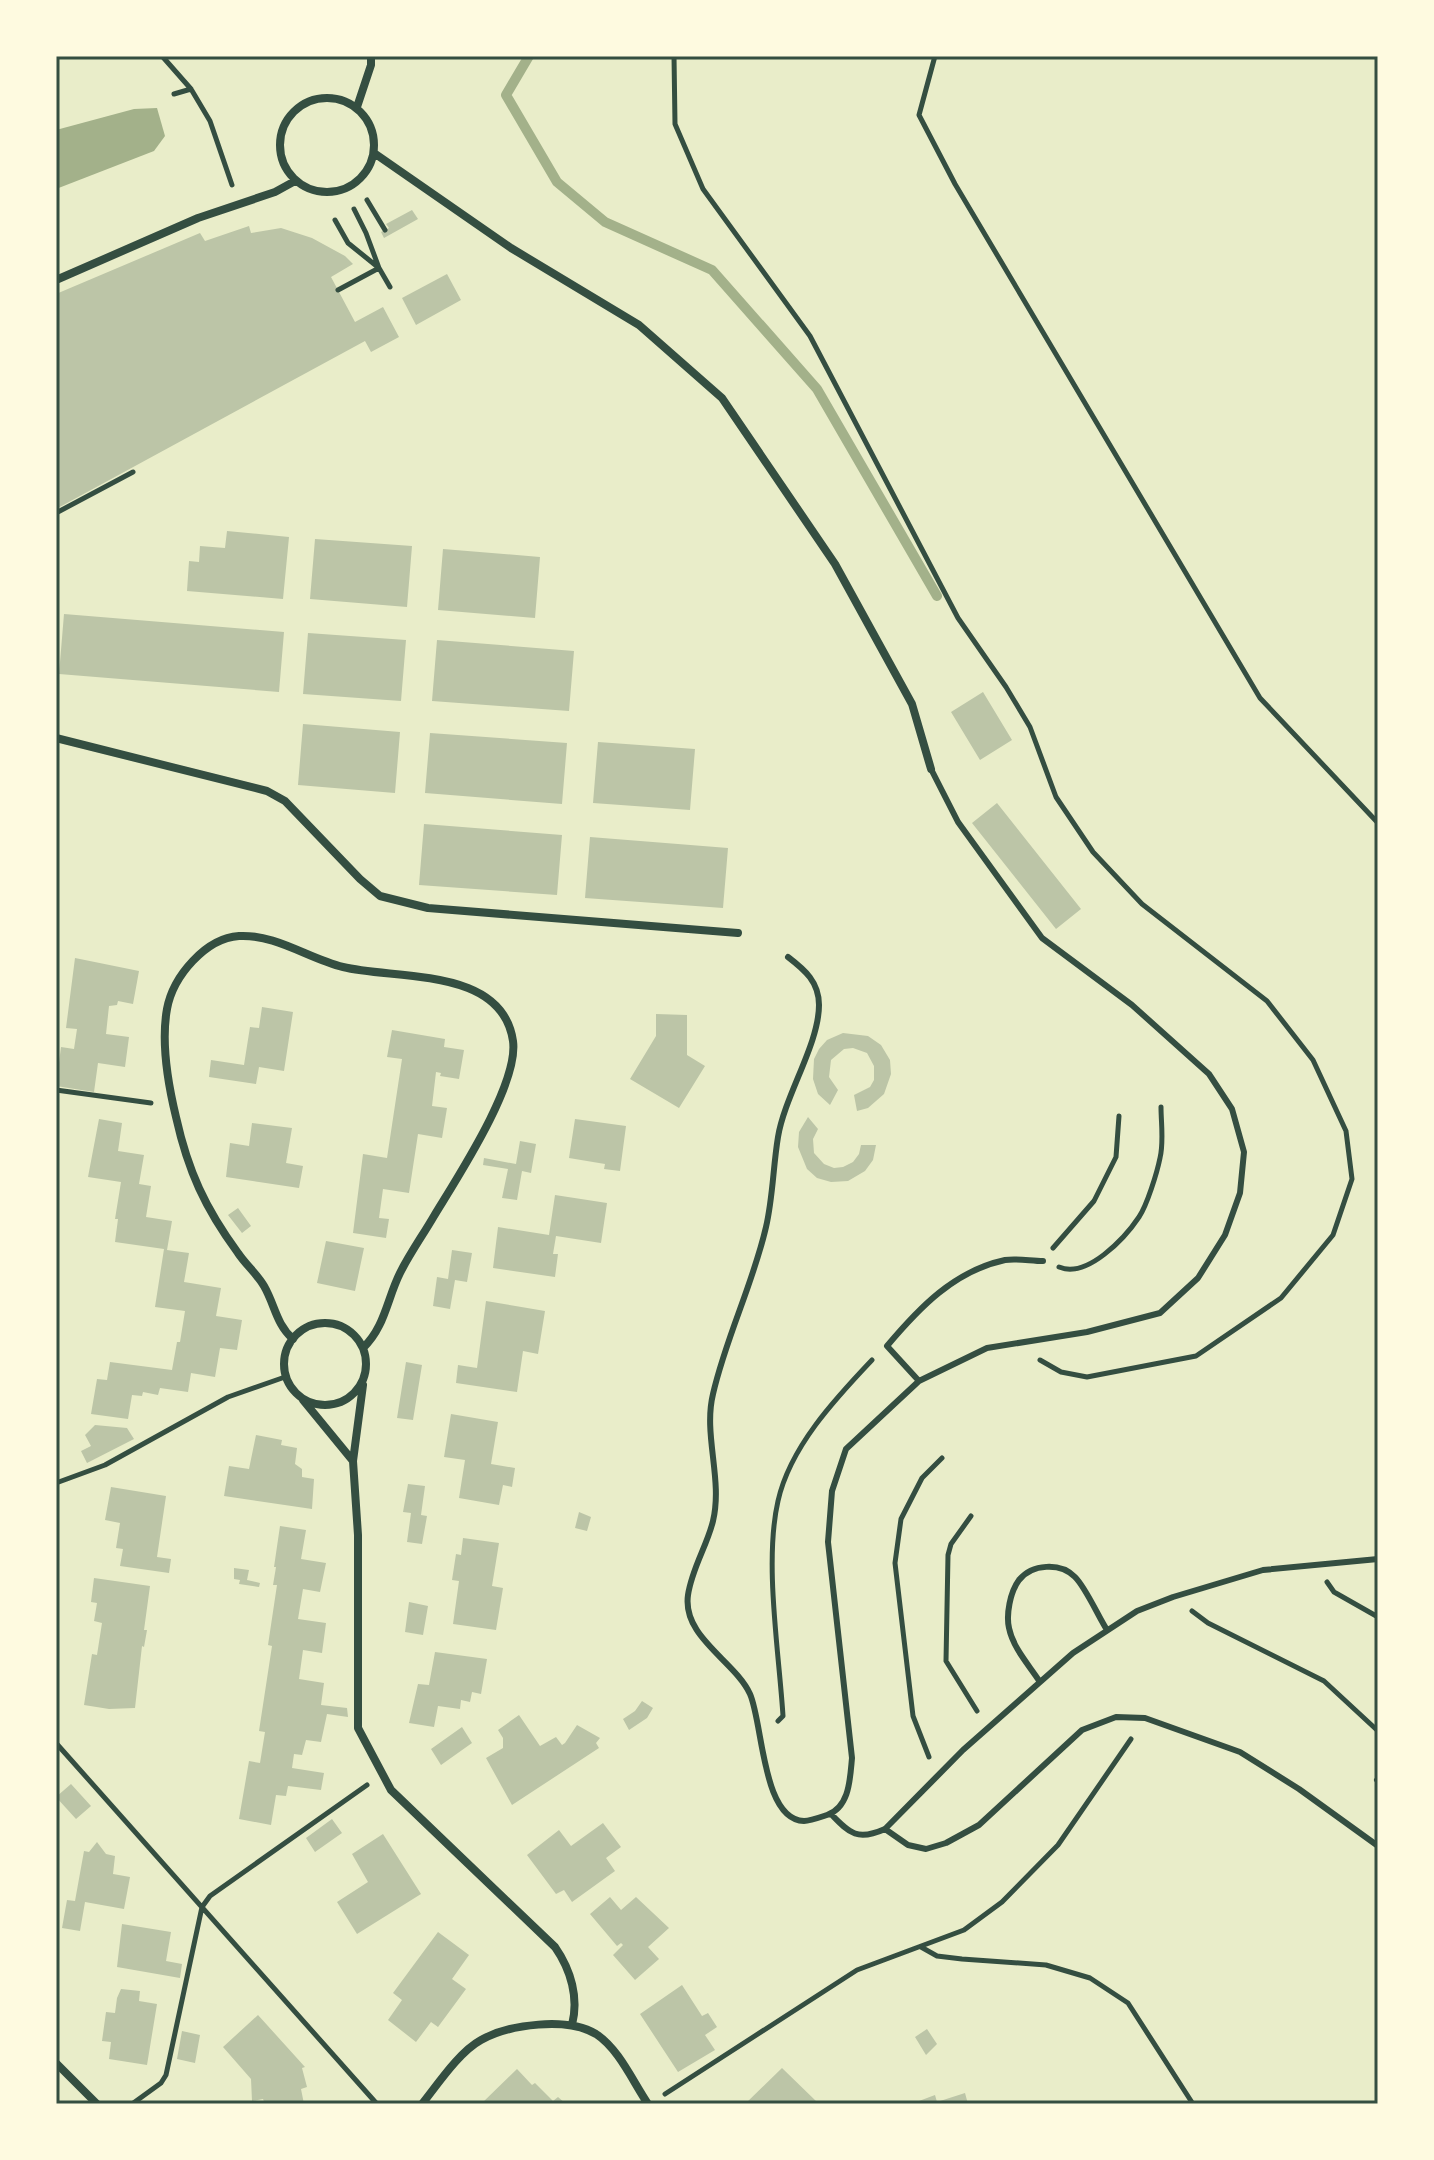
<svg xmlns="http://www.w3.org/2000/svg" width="1434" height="2160" font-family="Arial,sans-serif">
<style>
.water{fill:#a3b18a}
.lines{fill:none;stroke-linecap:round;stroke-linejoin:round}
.stream{stroke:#a3b18a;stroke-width:10}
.building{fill:#bcc5a7}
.path{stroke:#344e41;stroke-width:5}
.service{stroke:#344e41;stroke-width:6}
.minor{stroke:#344e41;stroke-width:8}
.neatline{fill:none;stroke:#344e41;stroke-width:3}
</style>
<rect width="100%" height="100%" fill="#e9edc9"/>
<path class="water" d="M157 108 165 136 154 151 56 189V130L134 109Z"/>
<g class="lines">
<path class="stream" d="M529 56 506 95 557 182 605 222 712 270 817 389 937 596"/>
</g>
<path class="building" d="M412 210 418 219 384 238 381 232 389 228 386 224Z
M249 226 251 233 281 228 312 238 345 256 353 264 331 277 355 322 383 307 399 337 371 352 365 341 56 509V294L200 233 205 241Z
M447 274 461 300 416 325 402 298Z
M227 531 289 537 283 599 187 591 189 561 199 562 200 546 225 548Z
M315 539 412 546 407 607 310 599Z
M443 549 540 557 535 618 438 610Z
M64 614 284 632 279 692 59 674Z
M308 633 406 640 401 701 303 694Z
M437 640 574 651 569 711 432 701Z
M983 692 1012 740 980 760 951 712Z
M303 724 400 732 395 793 298 785Z
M430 733 567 743 562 804 425 793Z
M598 742 695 749 690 810 593 803Z
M997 803 1081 909 1056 929 972 823Z
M424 824 562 835 557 895 419 885Z
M590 837 728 848 723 908 585 898Z
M75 958 139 971 133 1004 118 1001 117 1005 109 1006 106 1034 129 1037 125 1067 98 1063 94 1092 56 1086 61 1047 74 1049 77 1029 66 1028Z
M262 1007 293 1012 284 1071 259 1067 256 1084 209 1077 211 1060 244 1065 250 1027 259 1028Z
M656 1014 687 1015V1055L705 1066 679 1108 630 1079 656 1036Z
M392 1030 445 1039 444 1047 464 1050 459 1079 440 1076 441 1073 436 1072 432 1106 447 1108 442 1138 418 1134 409 1193 383 1189 379 1218 389 1219 386 1238 353 1233 363 1154 387 1158 402 1059 387 1057Z
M843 1033 868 1036 881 1045 890 1060 891 1074 884 1094 868 1108 857 1111 854 1095 870 1087 874 1080V1066L867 1053 853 1048 844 1049 831 1060 829 1077 838 1090 830 1105 818 1094 813 1079 814 1059 819 1049 827 1040Z
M808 1117 818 1129 813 1139 814 1153 824 1164 834 1168 843 1167 853 1162 859 1154 861 1145H876L873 1160 865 1171 848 1181 831 1182 817 1178 807 1169 798 1147 799 1132Z
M99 1119 122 1123 118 1151 144 1155 139 1184 151 1186 146 1217 172 1221 167 1250 189 1253 184 1282 221 1288 216 1316 242 1320 237 1350 220 1348 215 1377 191 1373 188 1392 160 1388 158 1395 143 1392 142 1396 132 1395 128 1419 91 1414 97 1379 107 1380 110 1362 172 1370 177 1342H180L185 1311 155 1307 164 1249 115 1242 118 1219H115L121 1182 88 1177Z
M575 1119 626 1126 620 1171 604 1169 605 1164 569 1158Z
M252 1123 292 1128 286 1163 303 1166 299 1188 226 1177 230 1143 249 1146Z
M520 1141 536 1144 531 1173 522 1171 517 1200 502 1198 508 1169 483 1165 484 1158 516 1164Z
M555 1195 607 1203 601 1243 556 1236 553 1254H558L555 1277 493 1268 498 1227 549 1235Z
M238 1208 251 1226 242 1233 228 1215Z
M326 1241 364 1248 355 1291 317 1283Z
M452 1250 472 1253 467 1282 455 1280 450 1309 433 1306 437 1277 448 1279Z
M486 1301 545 1311 538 1354 523 1351 517 1392 456 1383 458 1365 477 1368Z
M406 1362 422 1365 413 1420 397 1418Z
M451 1414 498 1422 491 1464 515 1468 512 1487 503 1485 499 1505 459 1498 465 1460 444 1457Z
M95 1425 127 1428 134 1439 87 1463 81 1451 91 1446 85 1435Z
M256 1435 282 1440 281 1445 297 1448 295 1464 302 1469V1477L314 1479 312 1509 224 1496 229 1466 249 1469Z
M408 1484 425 1486 421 1515 427 1516 422 1544 407 1542 411 1513 403 1512Z
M111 1487 166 1496 157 1557 171 1559 169 1573 120 1566 123 1549 116 1548 120 1523 105 1520Z
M579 1512 591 1517 587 1531 575 1528Z
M280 1526 306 1530 301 1559 326 1563 320 1592 303 1589 298 1619 326 1623 322 1653 303 1650 299 1679 324 1683 321 1705 347 1708 348 1717 327 1714 321 1742 306 1740 302 1755 294 1754 292 1768 324 1773 321 1790 288 1786 286 1796 276 1795 271 1825 239 1819 249 1761 260 1763 265 1732 259 1731 272 1646 268 1645 277 1585H273L276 1567H274Z
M463 1538 499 1543 492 1586 503 1588 496 1630 453 1624 459 1581 452 1580 456 1554 461 1555Z
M234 1568 249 1570 247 1580 260 1583 259 1587 239 1584 240 1580 234 1579Z
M94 1578 150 1586 144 1630H147L144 1647 142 1646 135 1708 109 1709 84 1705 92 1654 97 1655 102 1623 94 1621 97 1603 91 1602Z
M409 1602 428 1606 423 1635 405 1632Z
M435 1652 487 1659 481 1694 472 1692 470 1702 461 1700 460 1709 438 1706 434 1727 409 1723 418 1684 429 1685Z
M642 1701 653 1708 647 1718 629 1730 623 1719 635 1711Z
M519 1715 540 1746 556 1737 562 1745 565 1743 577 1725 600 1738 596 1743 599 1748 512 1805 486 1758 503 1748V1738L498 1730Z
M462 1727 472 1743 441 1765 431 1749Z
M71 1784 91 1806 76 1819 56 1797Z
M332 1819 342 1833 315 1852 306 1838Z
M603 1823 621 1847 606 1858 615 1871 572 1902 564 1890 556 1894 527 1855 559 1830 571 1846Z
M383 1834 421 1894 357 1934 337 1902 368 1882 352 1854Z
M97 1842 106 1854 115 1856 113 1874 130 1877 124 1909 85 1902 80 1931 62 1928 67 1900 75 1901 84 1851 89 1852Z
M610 1897 621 1910 636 1897 669 1928 648 1947 659 1959 635 1980 613 1955 623 1945 621 1943 617 1946 590 1914Z
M122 1924 171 1932 166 1961 182 1964 180 1978 117 1967Z
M438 1932 469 1955 452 1979 466 1989 438 2027 431 2022 416 2042 388 2020 402 2000 393 1993Z
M682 1985 702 2016 708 2013 717 2027 705 2035 715 2050 678 2072 640 2014Z
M121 1989 140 1991 139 2001 157 2004 147 2065 109 2059 111 2042 102 2041 106 2012 115 2013 117 1998Z
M258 2015 305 2067 302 2068 307 2087 301 2089 304 2104H265L263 2099 252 2101 251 2079 223 2047Z
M927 2029 937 2044 926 2055 915 2037Z
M182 2031 200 2035 195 2063 177 2059Z
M782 2068 817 2102 815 2104H745Z
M517 2069 532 2085 535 2083 553 2101 558 2097 566 2104H481Z
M965 2093 968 2104H911L935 2095 937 2102Z"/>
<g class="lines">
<path class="path" d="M162 56 191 89
M674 56 675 124 703 189 810 336 958 618 1006 687 1030 727 1056 797 1093 852 1142 904 1267 1001 1313 1060 1346 1131 1352 1179 1333 1235 1281 1298 1196 1356 1087 1377 1061 1372 1040 1360
M935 56 919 115 955 184 1260 698 1378 823
M174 94 191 89 210 121 232 185
M367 200 385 230
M335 220 348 243 379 268 366 233 354 209
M338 290 379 268 390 287
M56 513 133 472
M56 1090 151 1103
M1053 1248 1094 1201 1116 1157 1119 1116
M1059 1267C1087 1279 1125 1238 1139 1217 1147 1205 1157 1173 1160 1158 1164 1142 1161 1123 1161 1107
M56 1483 105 1465 228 1397 285 1377
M971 1516 951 1544 948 1555 946 1661 977 1711
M1327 1582 1334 1592 1378 1617
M1192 1611 1208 1623 1324 1681 1378 1731
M778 1721 783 1716C779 1652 764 1562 778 1501 790 1447 835 1399 872 1360
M56 1743 377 2104
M929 1757 913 1716 895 1563 901 1519 922 1478 942 1458
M921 1947 937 1956 962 1959 1046 1965 1090 1978 1128 2003 1193 2104
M665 2094 857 1970 964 1930 1002 1902 1058 1845 1131 1739
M132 2104 161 2083 166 2075 202 1907 210 1896 367 1785"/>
<path class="service" d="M788 957C805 970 819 982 819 1005 819 1044 785 1095 778 1137 773 1167 773 1197 766 1227 753 1284 726 1337 713 1394 703 1435 723 1479 713 1521 707 1546 692 1568 688 1595 682 1637 735 1661 750 1694 763 1723 762 1820 804 1821 810 1821 821 1817 827 1815 850 1807 850 1778 852 1758L828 1542 832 1491 846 1449 919 1381 987 1348 1087 1332 1160 1313 1198 1278 1225 1235 1240 1193 1244 1152 1232 1109 1209 1074 1132 1005 1042 938 958 822 931 769
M919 1381 887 1346C919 1308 954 1271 1005 1260 1017 1258 1031 1261 1043 1261
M1040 1682C1029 1665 1013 1648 1009 1628 1006 1615 1010 1592 1019 1580 1032 1564 1060 1562 1075 1577 1086 1588 1098 1616 1107 1630
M1377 1780 1378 1781
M831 1814C850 1834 858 1841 885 1829L963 1750 1073 1653 1137 1611 1173 1597 1263 1570 1378 1559
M885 1829 908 1845 926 1849 946 1843 979 1825 1082 1730 1116 1717 1145 1718 1240 1752 1299 1789 1378 1846"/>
<path class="minor" d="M280 145a47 47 0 1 1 94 0a47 47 0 1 1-94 0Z
M357 107 371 65V56
M374 153 511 248 639 325 722 398 835 564 912 704 931 769
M56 280 198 218 275 192 295 181
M56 738 267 791 285 801 360 879 380 896 428 908 738 933
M284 1364a41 41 0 1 1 82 0a41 41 0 1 1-82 0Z
M293 1339C276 1324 275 1305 264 1286 257 1274 246 1265 238 1253 205 1208 188 1171 176 1117 168 1084 161 1042 167 1009 173 976 206 938 239 936 276 934 309 959 343 967 396 980 502 966 513 1041 519 1084 457 1178 434 1216 423 1235 410 1253 400 1273 387 1299 385 1327 363 1348
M303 1400 353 1461 363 1385
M353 1461 358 1535V1728L391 1790 555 1947C571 1970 579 1998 572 2025
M56 2063 97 2104
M422 2104C438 2084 459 2052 481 2040 510 2024 567 2017 596 2034 619 2049 633 2082 648 2104"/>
</g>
<rect width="1434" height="2160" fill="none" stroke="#fefae0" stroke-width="116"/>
<rect x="58" y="58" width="1318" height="2044" class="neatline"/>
</svg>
